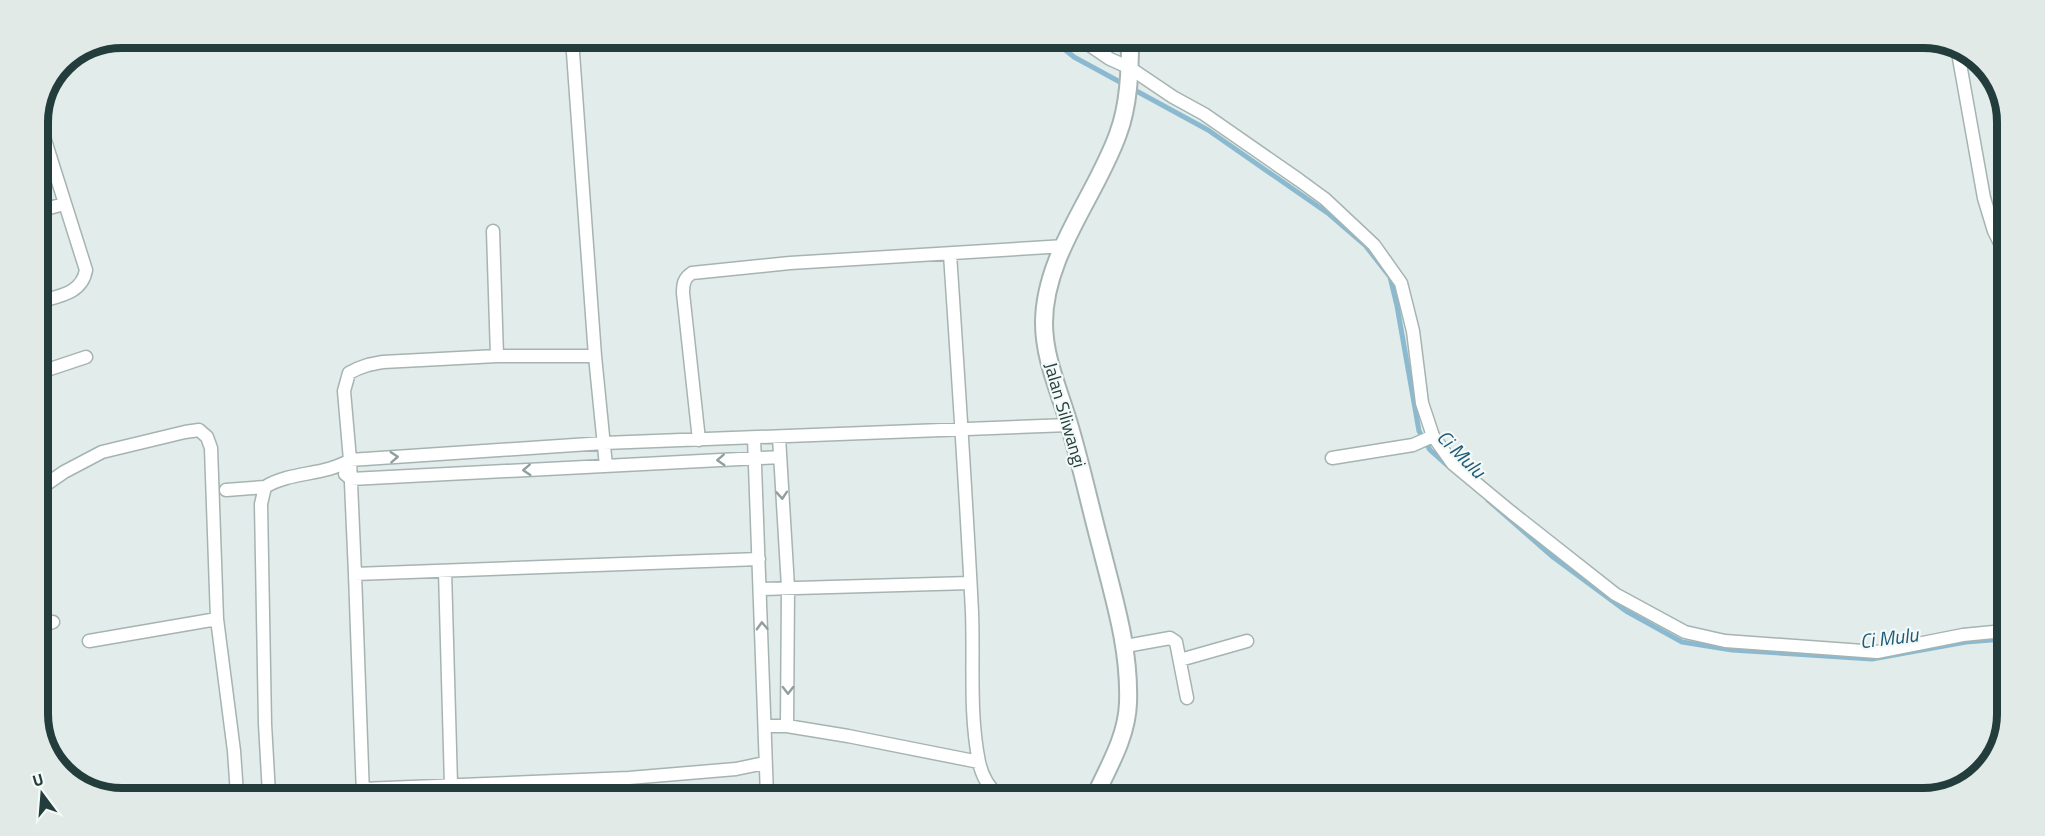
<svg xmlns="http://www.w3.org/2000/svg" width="2045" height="836" font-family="'Titillium Web',sans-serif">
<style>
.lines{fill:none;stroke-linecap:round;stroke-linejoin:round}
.stream{stroke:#8bbad0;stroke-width:5}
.minor-casing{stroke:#a5b4b2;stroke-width:15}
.tertiary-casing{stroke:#a5b4b2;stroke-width:20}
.minor{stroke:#fff;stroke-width:12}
.tertiary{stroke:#fff;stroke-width:16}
.oneway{stroke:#909e9d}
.labels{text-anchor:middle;stroke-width:4.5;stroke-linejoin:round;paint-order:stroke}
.street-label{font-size:18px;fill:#223d3b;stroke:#f3f9f7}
.water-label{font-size:20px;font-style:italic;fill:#1d5978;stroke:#f3f9f7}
.rim{fill:none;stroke:#223d3b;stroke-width:8}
</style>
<rect width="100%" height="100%" fill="#e2ecea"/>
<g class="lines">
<path class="stream" d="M1053 40 1074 57 1208 130 1329 214 1365 245 1390 277 1397 306 1419 431 1430 450 1449 467
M1488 500 1553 557 1626 611 1682 642 1732 650 1872 659 1966 642 2004 639"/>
<defs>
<path id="minor" d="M572 39 595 356
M1082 40 1110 59 1130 68 1173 97 1204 114 1299 180 1325 199 1374 245 1401 283 1413 331 1422 403 1433 436 1453 464 1511 512 1615 594 1685 632 1725 641 1877 652 1963 635 2004 631
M1957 47 1984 198 1994 231 2006 255
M38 118 86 270C82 294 58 296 38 302
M38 211 64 204
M493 231 497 356
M950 254C958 373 966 493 972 612 974 661 969 713 979 762 982 776 988 787 999 796
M38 373 86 357
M779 437 788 587 787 726
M754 438 767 796
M699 440 683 293C683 284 684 278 692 273L790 263 1065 246
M1332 458 1413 445 1433 436
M345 474 351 479 780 457
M38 490 64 472 102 452 185 432 199 430 207 437 211 448 217 619 234 751 237 794
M226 490 265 487
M445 571 451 785
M355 574 350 460 344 391 349 373C361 366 371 364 383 362L497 356H595L606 466
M761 589 970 583
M38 627 53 622
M89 641 217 619
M1126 646 1170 638 1176 642 1187 698
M1180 660 1247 641
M765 726H787L848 736 979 762
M362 789 629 778 736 769 764 763
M269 794 265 724 261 504 265 487C291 471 324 476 350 460L604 443 1069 425
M363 795 355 574 759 559"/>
<path id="tertiary" d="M1095 796C1109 766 1127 736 1128 703 1130 649 1114 599 1101 547 1090 506 1081 464 1069 424 1059 390 1044 358 1044 323 1044 255 1096 196 1118 134 1129 105 1130 70 1130 40"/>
</defs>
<use href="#minor" class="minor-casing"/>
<use href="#tertiary" class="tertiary-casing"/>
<use href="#minor" class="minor"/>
<use href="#tertiary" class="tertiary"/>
</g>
<defs><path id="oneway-chevron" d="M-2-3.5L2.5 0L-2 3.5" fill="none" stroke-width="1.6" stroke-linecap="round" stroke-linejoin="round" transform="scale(1.5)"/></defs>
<g class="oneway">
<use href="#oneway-chevron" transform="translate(394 457) rotate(-4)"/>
<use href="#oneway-chevron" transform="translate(721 460) rotate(177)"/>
<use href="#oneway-chevron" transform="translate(527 470) rotate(177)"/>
<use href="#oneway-chevron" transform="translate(782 495) rotate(86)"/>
<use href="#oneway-chevron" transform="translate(762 626) rotate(-92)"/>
<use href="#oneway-chevron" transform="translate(788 690) rotate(90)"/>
</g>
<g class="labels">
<g class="street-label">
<text transform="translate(1065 415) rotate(74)" y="6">Jalan Siliwangi</text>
</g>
<g class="water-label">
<text transform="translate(1461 454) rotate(45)" y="7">Ci Mulu</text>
<text transform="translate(1889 638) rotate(-7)" y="7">Ci Mulu</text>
</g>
</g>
<path d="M0 0H2045V836H0ZM122 48H1923A74 74 0 0 1 1997 122V714A74 74 0 0 1 1923 788H122A74 74 0 0 1 48 714V122A74 74 0 0 1 122 48Z" fill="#e2eae8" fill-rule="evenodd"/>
<path class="rim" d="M122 48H1923A74 74 0 0 1 1997 122V714A74 74 0 0 1 1923 788H122A74 74 0 0 1 48 714V122A74 74 0 0 1 122 48Z"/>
<g transform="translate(42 794) rotate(344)" stroke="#f3f9f7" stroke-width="4.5" paint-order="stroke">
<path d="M0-4.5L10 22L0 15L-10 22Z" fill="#223d3b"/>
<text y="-9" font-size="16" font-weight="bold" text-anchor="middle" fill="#223d3b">U</text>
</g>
</svg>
